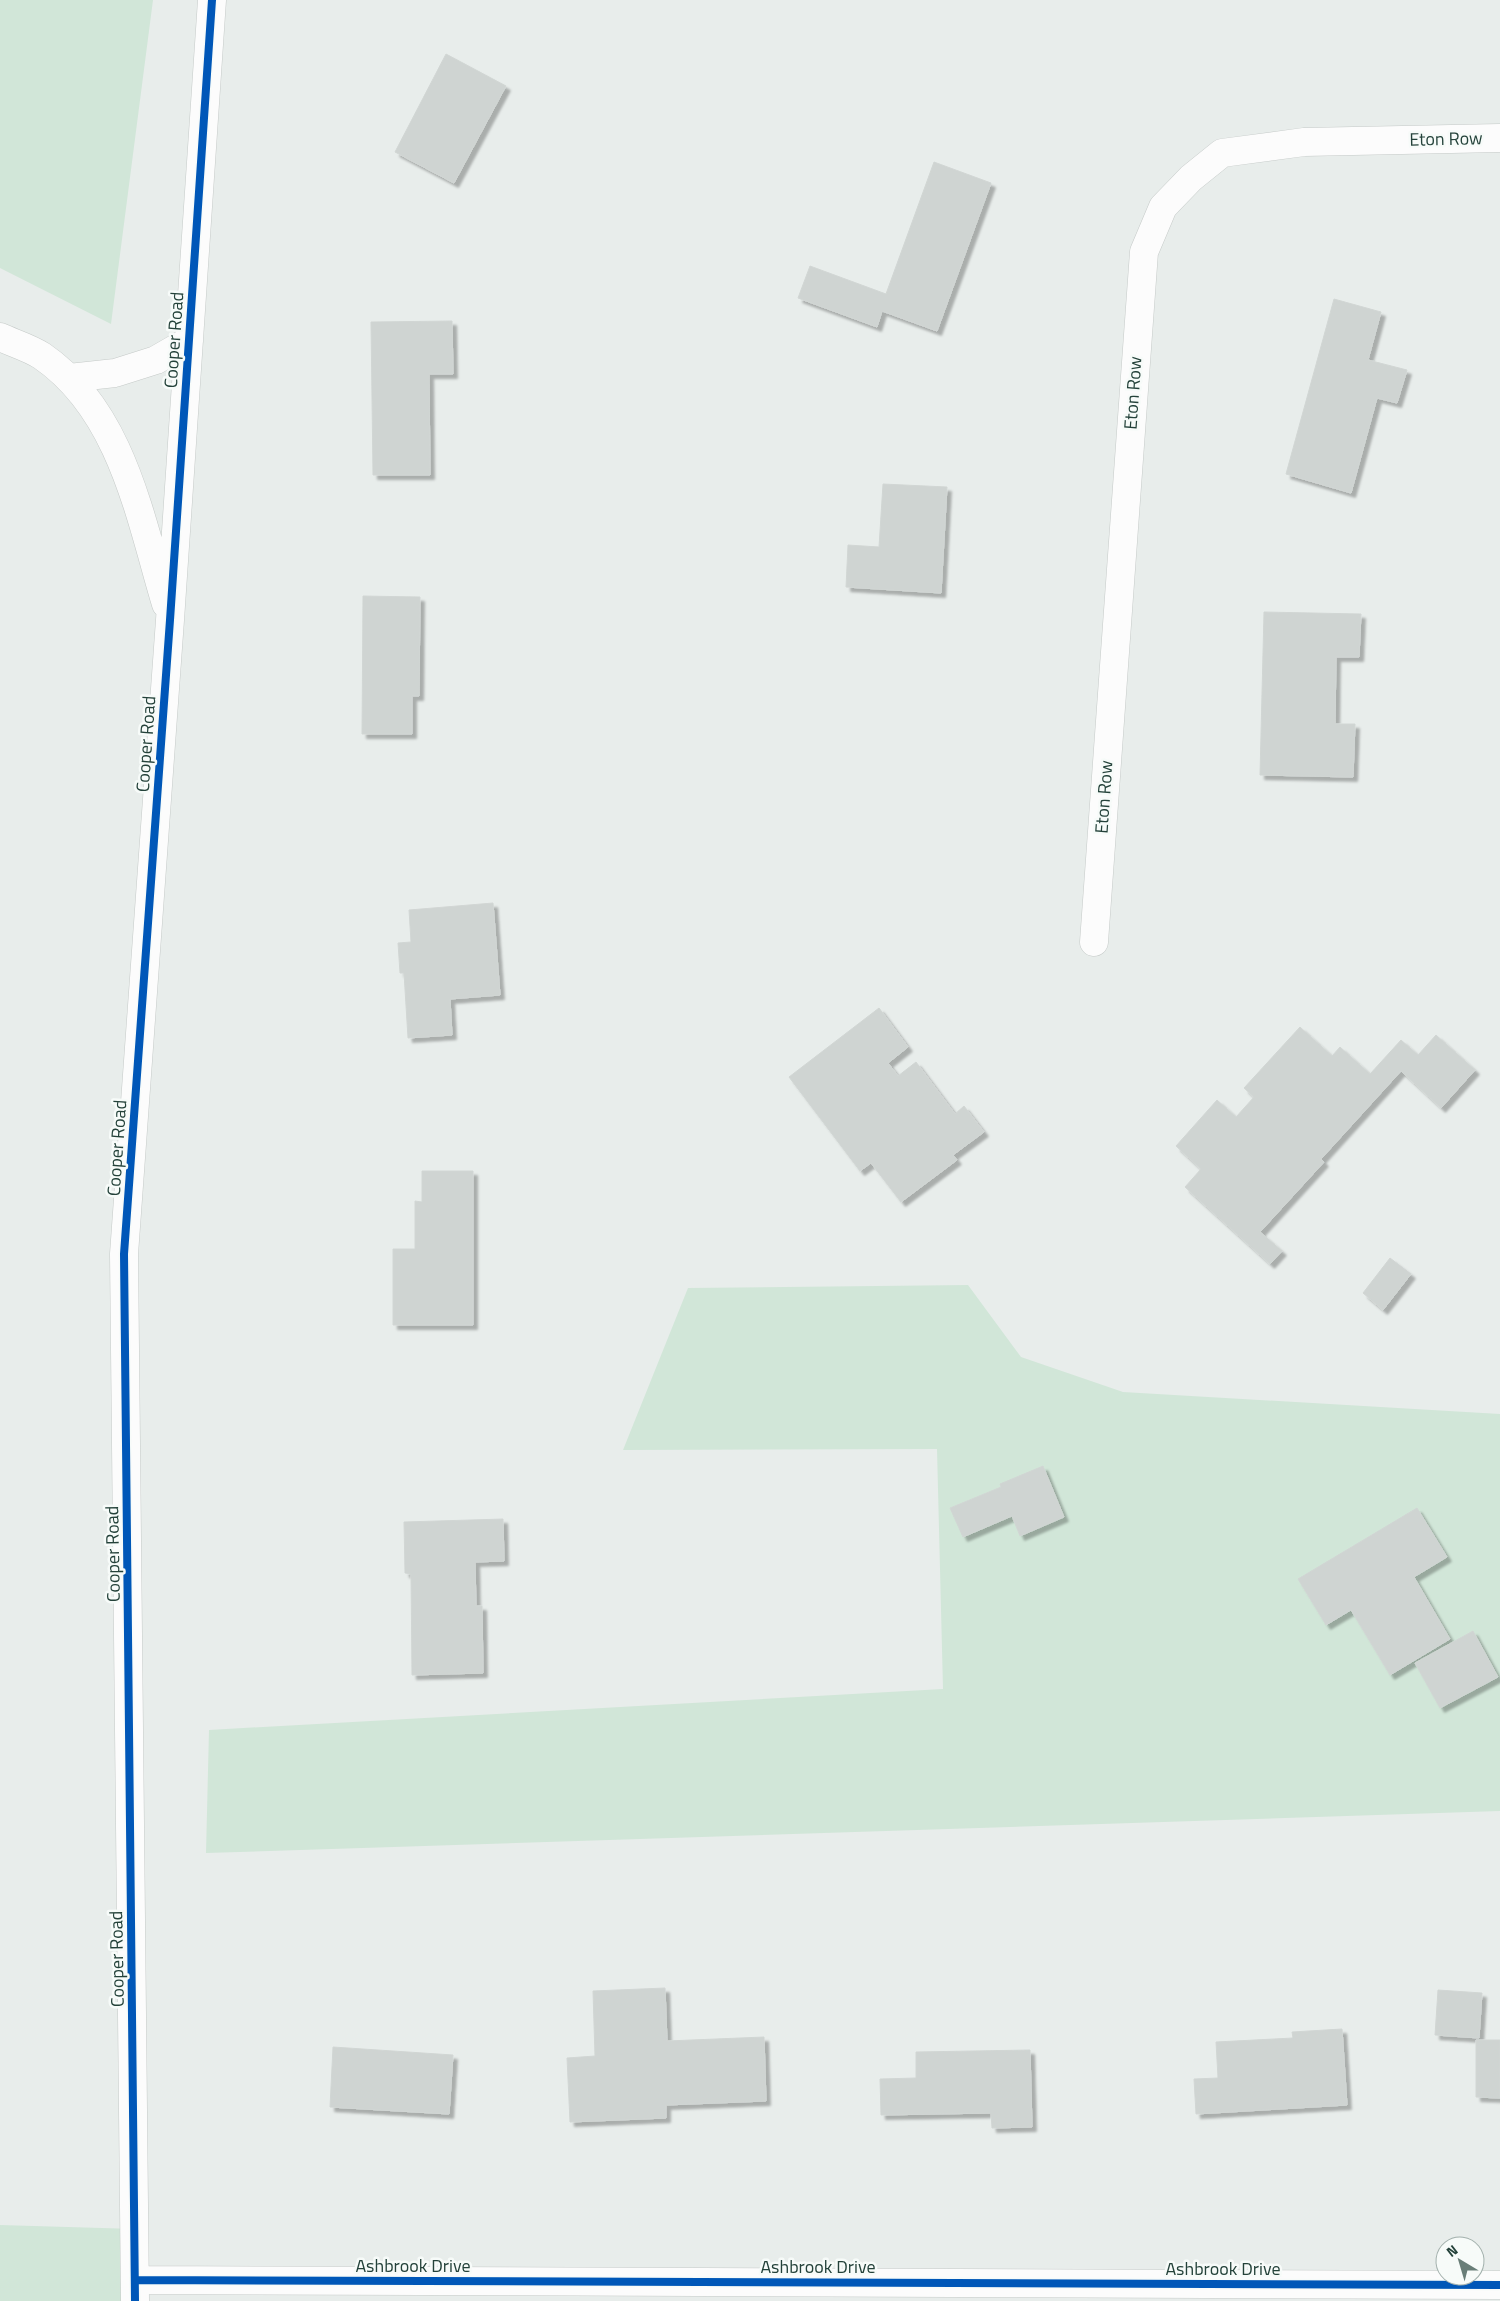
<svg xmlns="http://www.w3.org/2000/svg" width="1500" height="2301" font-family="'Titillium Web',sans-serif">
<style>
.green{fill:#d1e6d8}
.building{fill:#cfd4d2;stroke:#d1d6d4;filter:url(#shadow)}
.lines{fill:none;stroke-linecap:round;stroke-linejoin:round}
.street-casing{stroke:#c5cac8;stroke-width:29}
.street{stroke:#fcfcfc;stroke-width:28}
.cycleway-casing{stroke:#f7fbf9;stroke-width:11}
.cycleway{stroke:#0057b8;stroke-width:8}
.labels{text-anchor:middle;stroke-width:5;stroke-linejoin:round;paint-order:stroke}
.street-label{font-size:18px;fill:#24423a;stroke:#f7fbf9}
</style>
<defs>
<filter id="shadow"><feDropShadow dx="4.5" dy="4.5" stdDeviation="1" flood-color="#0004"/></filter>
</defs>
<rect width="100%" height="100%" fill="#e8edeb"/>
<path class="green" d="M0 0H153L111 324 0 268Z
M968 1285 1021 1357 1123 1392 1500 1414V1811L206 1853 209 1730 943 1689 937 1449 623 1450 688 1288Z
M0 2225 136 2229 134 2301H0Z"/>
<path class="building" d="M446 54 506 86 454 183 395 152Z
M934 162 991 183 937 331 882 311 877 327 798 298 810 266 886 294Z
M1334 299 1381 312 1368 360 1407 370 1397 403 1377 398 1351 493 1286 474Z
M452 321 453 374H429L430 475H373L371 322Z
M883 484 947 487 941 593 846 587 848 545 879 547Z
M363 596 420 597 419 696H412V734H362Z
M1264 612 1361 614 1359 657H1336L1335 724H1355L1353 777 1260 775Z
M493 903 500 995 450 999 452 1035 408 1038 404 973H400L398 943 411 942 409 910Z
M879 1008 908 1047 888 1063 898 1076 916 1062 955 1114 964 1106 984 1132 953 1155 957 1160 901 1202 871 1163 860 1171 789 1077Z
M1300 1027 1332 1056 1340 1047 1370 1074 1401 1040 1418 1055 1436 1035 1475 1070 1441 1108 1401 1071 1321 1159 1324 1162 1260 1232 1282 1251 1270 1264 1185 1187 1201 1169 1176 1146 1217 1100 1236 1117 1254 1097 1244 1088Z
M422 1171H473V1325H393V1249H415V1201L422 1202Z
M1390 1258 1411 1274 1383 1310 1363 1293Z
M1043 1466 1064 1517 1020 1536 1012 1516 963 1537 950 1508 1001 1487 1000 1484Z
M1417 1508 1447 1557 1414 1577 1450 1639 1390 1675 1351 1610 1326 1625 1298 1579Z
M503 1519 504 1561 475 1562 476 1606H482L483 1673 412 1675 411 1574 405 1573 404 1522Z
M1473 1631 1498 1677 1440 1708 1415 1663Z
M665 1988 667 2041 764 2037 766 2101 666 2105V2118L570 2122 567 2058 595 2056 593 1991Z
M1438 1990 1482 1993 1479 2038 1435 2035Z
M1342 2029 1347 2105 1196 2114 1194 2079 1218 2078 1216 2042 1293 2038 1292 2032Z
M1476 2040H1500V2098L1476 2097Z
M333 2047 453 2055 449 2114 330 2107Z
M1030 2050 1032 2127 992 2128 991 2113 881 2115 880 2079 916 2078V2052Z"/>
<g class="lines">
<defs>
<path id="street" d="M0 337C13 343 30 348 42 356 122 411 140 518 166 604
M69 378 115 373 156 360 189 341
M1094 942 1144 252 1163 207 1191 178 1222 153 1304 142 1500 138
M135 2280 1500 2285
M135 2301 124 1254 170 620 212 0"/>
</defs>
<use href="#street" class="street-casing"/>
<use href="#street" class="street"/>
<defs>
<path id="cycleway" d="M135 2280 1500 2285
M135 2301 124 1254 170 620 212 0"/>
</defs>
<use href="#cycleway" class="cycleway-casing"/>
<use href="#cycleway" class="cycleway"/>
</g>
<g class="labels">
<g class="street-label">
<text transform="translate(1446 139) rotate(-1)" y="6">Eton Row</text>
<text transform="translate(174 340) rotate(-86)" y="6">Cooper Road</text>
<text transform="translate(1133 393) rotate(-86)" y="6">Eton Row</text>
<text transform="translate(146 744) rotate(-86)" y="6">Cooper Road</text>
<text transform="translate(1104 797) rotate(-86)" y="6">Eton Row</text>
<text transform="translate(117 1148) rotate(-86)" y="6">Cooper Road</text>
<text transform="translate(113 1554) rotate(-91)" y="6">Cooper Road</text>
<text transform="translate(117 1959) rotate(-91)" y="6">Cooper Road</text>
<text x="413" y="2272">Ashbrook Drive</text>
<text x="818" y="2273">Ashbrook Drive</text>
<text x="1223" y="2275">Ashbrook Drive</text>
</g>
</g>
<g transform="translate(1460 2261) rotate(322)"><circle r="24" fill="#f7fbf9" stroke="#a3b1ad"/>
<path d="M0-4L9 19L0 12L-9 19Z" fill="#697e78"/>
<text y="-8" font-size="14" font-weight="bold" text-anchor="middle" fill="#24423a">N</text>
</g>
</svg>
